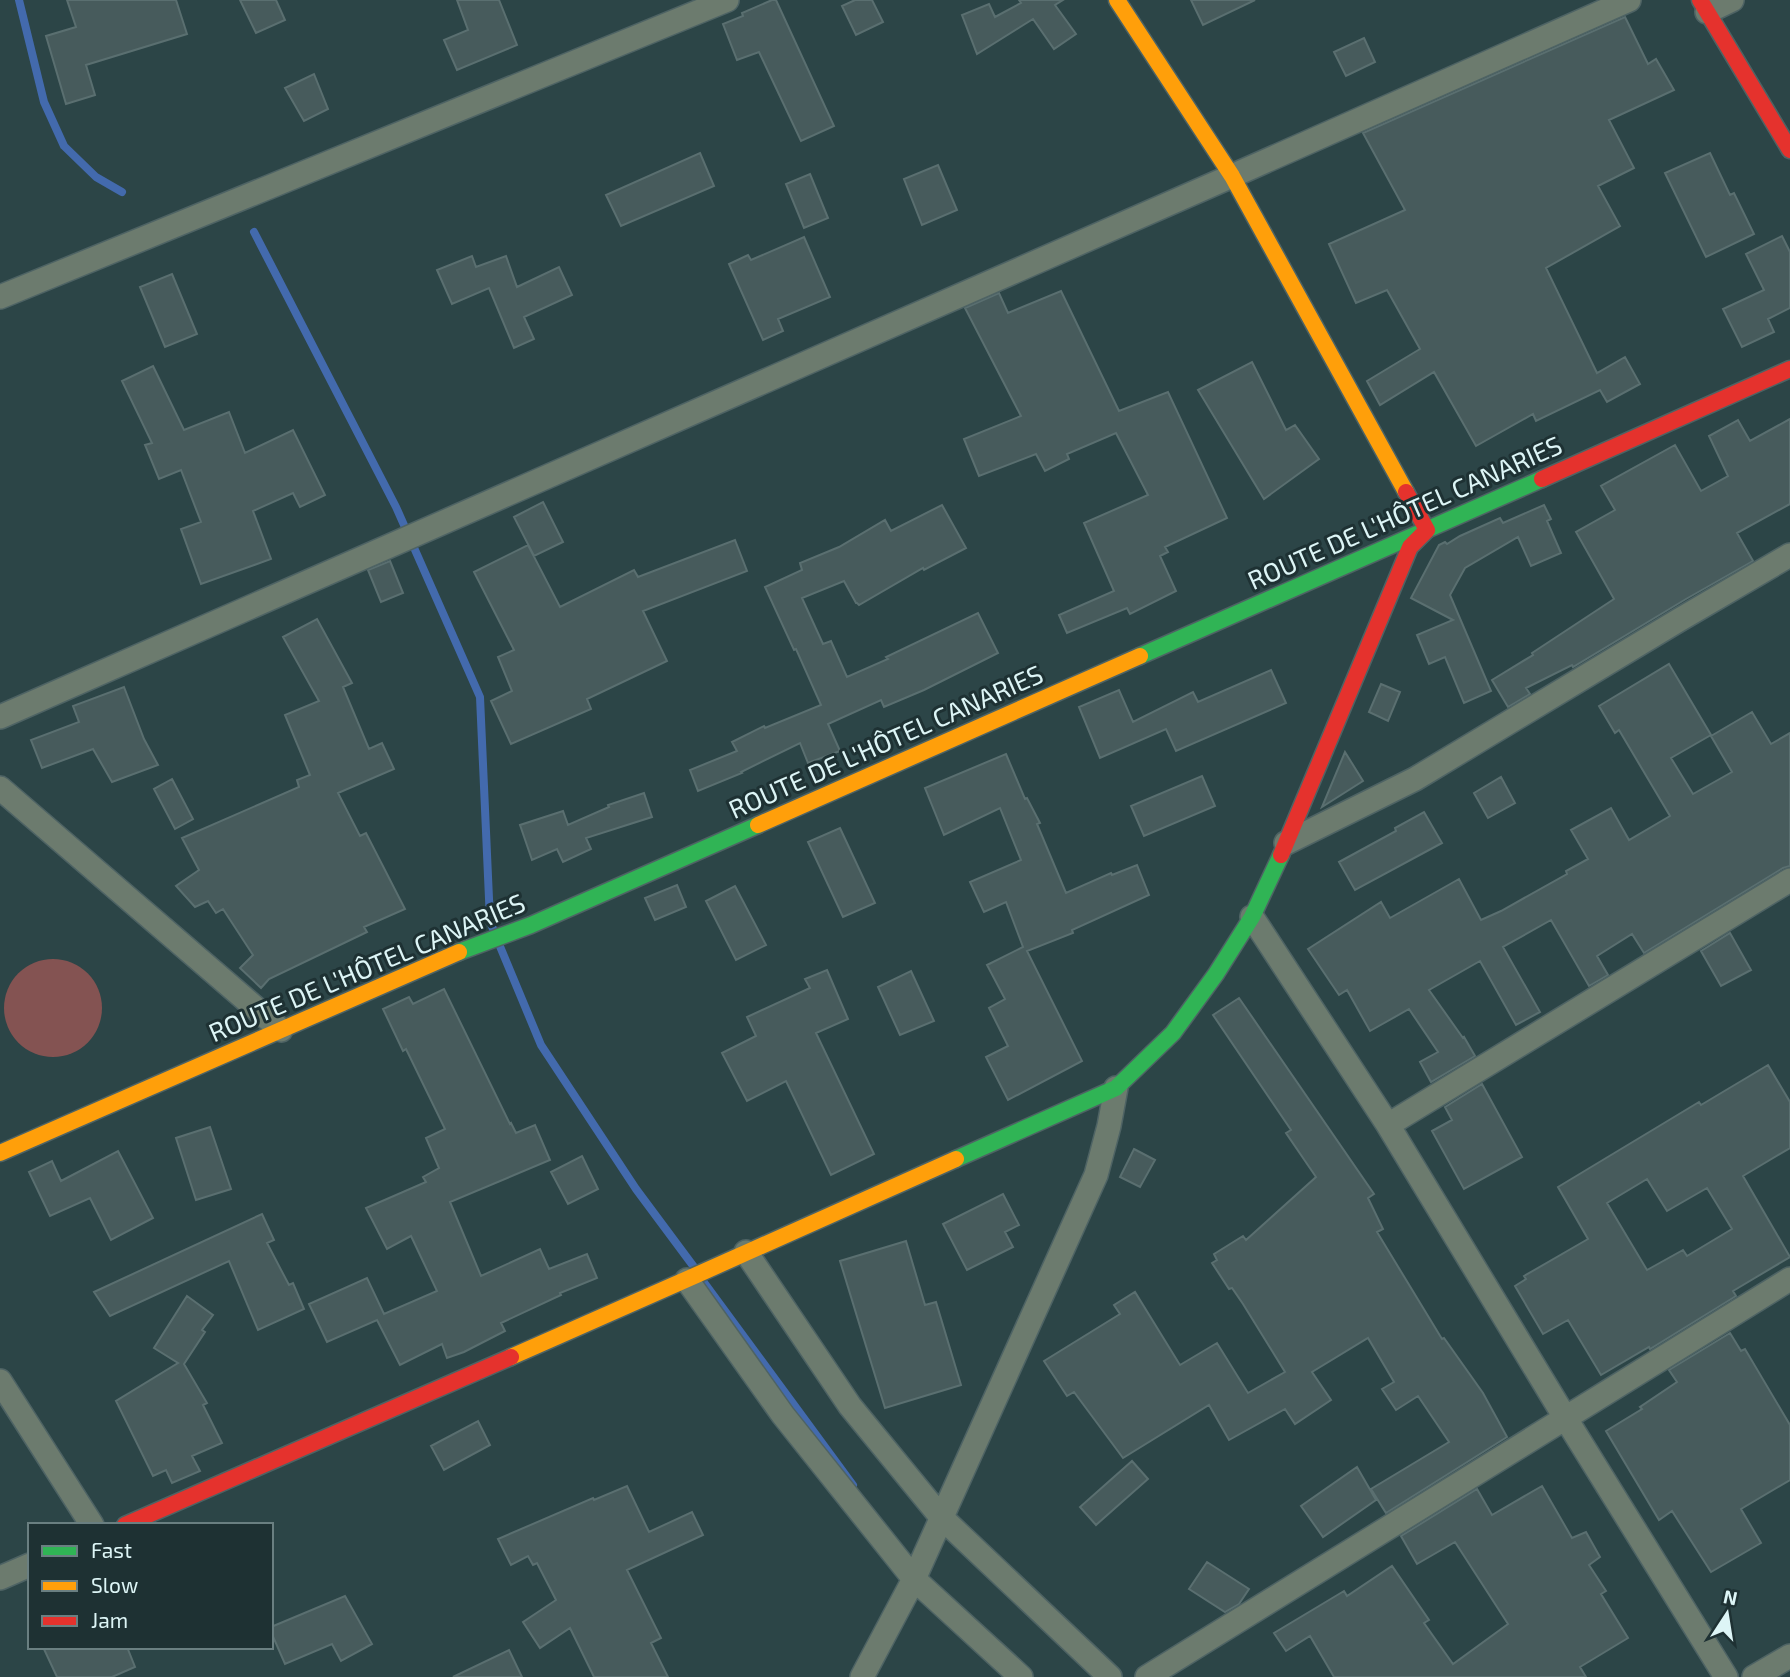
<svg xmlns="http://www.w3.org/2000/svg" width="1790" height="1677" font-family="'Exo 2',sans-serif">
<style>
.green{fill:#845352}
.lines{fill:none;stroke-linecap:round;stroke-linejoin:round}
.stream{stroke:#436aad;stroke-width:8}
.building{fill:#475b5c;stroke:#5a6f70;stroke-width:2;fill-rule:evenodd}
.street-casing{stroke:#4e6364;stroke-width:26}
.fast-casing{stroke:#4e6364;stroke-width:19}
.slow-casing{stroke:#4e6364;stroke-width:19}
.jam-casing{stroke:#4e6364;stroke-width:19}
.street{stroke:#6c7b6e;stroke-width:23}
.fast{stroke:#30b455;stroke-width:16}
.slow{stroke:#ff9f0a;stroke-width:16}
.jam{stroke:#e5322d;stroke-width:16}
.labels{text-anchor:middle;stroke-width:6;stroke-linejoin:round;paint-order:stroke}
.street-label{font-size:26px;fill:#ddf5f6;stroke:#1e3133}
</style>
<rect width="100%" height="100%" fill="#2c4547"/>
<path class="green" d="M4 1008a49 49 0 1 1 98 0a49 49 0 1 1-98 0Z"/>
<g class="lines">
<path class="stream" d="M19 0 44 102 64 146 96 177 122 192
M254 232 396 507 480 697 490 921 493 929
M499 944 541 1045 636 1189 694 1267
M703 1281 853 1485"/>
</g>
<path class="building" d="M67 0H176L187 34 86 65 95 95 66 104 46 36 76 27Z
M240 0H276L285 20 256 33Z
M457 0H499L517 45 457 70 444 40 468 30Z
M772 0H776L834 126 801 141 759 52 737 60 723 24 743 16 742 13Z
M855 0H872L883 22 856 35 842 6Z
M1019 0H1063L1055 5 1076 34 1054 49 1033 19 977 54 962 15 989 4 995 17 1021 3Z
M1191 0H1255L1203 25Z
M1625 17 1648 64 1656 59 1674 90 1609 120 1634 168 1598 186 1620 226 1546 268 1597 373 1625 357 1640 384 1607 402 1600 390 1536 421 1533 414 1476 446 1434 372 1380 405 1367 381 1420 349 1387 290 1356 303 1329 244 1405 210 1363 133Z
M1364 38 1375 62 1346 76 1334 52Z
M314 74 328 109 304 121 285 88Z
M700 153 714 186 621 226 606 195Z
M1710 153 1730 195 1734 193 1754 234 1706 257 1665 173Z
M938 165 957 210 922 225 904 179Z
M810 174 828 218 804 228 786 184Z
M1782 236 1790 252V308L1768 319 1774 332 1742 347 1723 309 1764 290 1746 254Z
M804 237 830 297 778 319 783 331 763 340 729 264 748 255 751 260Z
M472 256 476 267 506 256 517 287 559 267 572 295 524 317 534 339 514 348 489 288 452 304 437 270Z
M172 274 197 334 165 347 140 287Z
M1061 291 1119 411 1168 392 1227 518 1165 547 1168 552 1160 556 1176 591 1130 614 1127 608 1067 633 1059 615 1114 591 1084 523 1148 495 1116 433 1067 454 1069 459 1045 471 1036 454 979 476 964 439 1021 416 965 308 999 293 1008 313Z
M1252 362 1286 430 1295 425 1319 459 1264 499 1198 390Z
M153 366 184 430 229 412 245 453 293 430 325 495 300 507 293 493 253 511 271 559 201 584 181 529 201 522 181 470 159 479 145 445 152 443 122 381Z
M1790 419V504L1737 533 1753 561 1686 599 1573 667 1572 665 1526 688 1530 694 1508 707 1492 680 1533 655 1532 653 1614 599 1576 532 1615 510 1601 486 1675 445 1701 491 1728 476 1709 436 1738 420 1750 441Z
M543 502 563 542 534 556 514 517Z
M942 505 966 548 924 570 923 568 859 605 857 603H856L844 581 802 598 823 644 831 641 847 677 888 659 886 657 978 613 998 653 924 690 884 707 881 700 828 724 840 751 808 763 800 743 741 772 742 773 698 791 690 770 737 751 732 742 764 726 765 728 821 705 796 649 794 650 765 587 802 570 800 563 839 547 885 520 891 531Z
M1544 505 1551 519 1547 521 1561 553 1531 566 1518 537 1465 568 1450 595 1491 691 1464 703 1445 657 1429 664 1417 635 1453 620 1411 598 1439 545 1445 542 1447 544 1460 536 1500 518 1503 523Z
M735 540 747 571 643 611 667 661 587 699 591 709 511 744 491 701 512 691 498 657 514 650 474 572 528 545 560 607 634 570 638 577Z
M390 561 403 593 381 602 368 570Z
M317 619 352 683 343 687 369 749 382 743 394 769 338 793 360 836 366 833 405 909 364 927 367 932 269 979 261 988 240 968 253 955 223 909 216 913 208 901 195 907 176 886 199 870 182 838 299 787 297 780 310 775 285 715 319 701 283 637Z
M1669 664 1711 735 1671 758 1693 794 1732 772 1711 736 1752 712 1771 744 1790 733V866L1783 868 1644 953 1632 934 1597 956 1608 975 1589 986 1551 920 1503 947 1540 1012 1516 1025 1480 961 1429 990 1463 1038 1464 1037 1475 1056 1431 1082 1420 1062 1438 1052 1409 1009 1370 1031 1347 990 1339 995 1308 949 1381 902 1390 918 1459 879 1481 920 1501 911 1567 874 1566 871 1588 859 1571 830 1611 808 1629 840 1670 816 1619 730 1615 733 1599 706Z
M1271 670 1286 703 1176 751 1166 729 1100 758 1079 707 1119 690 1133 722 1193 692 1198 702Z
M1381 684 1400 692 1388 721 1369 712Z
M124 687 144 739 158 765 112 782 93 749 42 768 31 740 79 722 73 706Z
M1345 752 1363 781 1322 807Z
M1006 754 1025 799 1027 798 1040 823 1037 824 1066 893 1111 873 1112 875 1137 865 1149 895 1072 930 1073 933 1027 951 1082 1061 1008 1100 986 1057 1008 1046 989 1008 1005 999 987 965 1023 947 1006 902 984 912 970 882 1021 860 1000 808 944 835 925 788Z
M1202 776 1215 806 1144 836 1131 806Z
M1501 777 1515 803 1488 818 1474 793Z
M172 779 193 819 175 829 154 789Z
M644 793 652 817 586 838 591 849 563 862 557 849 532 860 520 825 563 811 568 825 609 807 608 805Z
M1424 812 1442 843 1355 890 1339 862 1396 831 1395 828Z
M840 828 875 903 843 917 808 842Z
M677 885 686 907 655 920 645 898Z
M735 886 766 945 736 960 706 901Z
M1730 933 1751 970 1721 986 1701 951Z
M827 970 848 1019 816 1033 874 1154 831 1175 786 1081 747 1101 722 1053 756 1036 747 1017 810 988 805 979Z
M911 971 934 1021 900 1035 878 987Z
M444 989 510 1124 511 1123 516 1133 535 1125 550 1160 450 1202 481 1276 540 1249 549 1269 587 1254 597 1278 560 1293 561 1295 501 1323 505 1331 464 1352 447 1358 442 1344 400 1365 377 1320 327 1342 309 1304 367 1278 384 1314 437 1291 411 1236 387 1249 366 1208 426 1182 423 1177 439 1168 426 1138 445 1129 406 1049 403 1051 383 1009 409 997 413 1004Z
M1239 998 1374 1194 1368 1198 1383 1229 1377 1232 1442 1339 1444 1338 1483 1393 1507 1437 1386 1513 1371 1489 1449 1442 1418 1396 1396 1410 1382 1389 1394 1382 1368 1338 1312 1372 1331 1400 1295 1424 1285 1409 1229 1440 1209 1405 1123 1458 1074 1392 1067 1396 1044 1361 1120 1314 1114 1305 1135 1292 1180 1365 1217 1343 1248 1393 1285 1372 1243 1304 1232 1288 1229 1289 1212 1263 1217 1260 1214 1254 1243 1236 1246 1240 1316 1177 1286 1133 1291 1130 1213 1015Z
M1768 1065 1790 1102V1148L1743 1176 1790 1257 1733 1291 1736 1296 1650 1349 1649 1347 1601 1375 1568 1320 1543 1334 1515 1286 1526 1279 1524 1276 1588 1239 1558 1187 1699 1102 1701 1105ZM1647 1179 1667 1211 1707 1188 1732 1229 1687 1256 1683 1250 1647 1270 1607 1203Z
M1482 1084 1522 1157 1464 1189 1432 1131 1452 1120 1445 1107Z
M210 1127 231 1189 196 1200 176 1138Z
M1134 1149 1155 1160 1140 1187 1120 1177Z
M118 1151 153 1218 111 1240 90 1198 50 1216 29 1172 52 1161 61 1181Z
M582 1156 598 1189 568 1204 551 1172Z
M1003 1194 1019 1225 1005 1232 1013 1247 967 1270 943 1224Z
M262 1214 274 1240 267 1243 289 1285 293 1283 304 1309 258 1330 229 1261 110 1316 94 1292Z
M906 1241 925 1305 936 1302 961 1385 885 1408 840 1261Z
M187 1296 213 1315 202 1330 205 1332 184 1364 207 1403 203 1405 222 1443 192 1456 200 1471 172 1483 166 1470 153 1476 116 1401 178 1363 154 1348Z
M1730 1333 1741 1351 1745 1349 1790 1425V1480L1741 1509 1761 1543 1711 1572 1672 1511 1659 1520 1606 1431 1642 1409 1640 1407 1677 1382 1669 1370Z
M478 1421 490 1445 444 1470 431 1446Z
M1132 1461 1148 1479 1096 1525 1080 1507Z
M1357 1467 1376 1500 1323 1537 1301 1506Z
M627 1486 649 1532 692 1512 703 1535 627 1570 661 1638 651 1643 668 1677H594L570 1628 540 1648 523 1622 556 1600 537 1563 533 1565 528 1556 511 1565 498 1539 593 1498 594 1500Z
M1542 1486 1572 1538 1586 1532 1600 1557 1589 1565 1606 1591 1601 1594 1628 1638 1580 1667 1586 1677H1334L1310 1636 1286 1651 1274 1633 1344 1591 1347 1596 1392 1566 1429 1620 1424 1623 1453 1664 1508 1624 1455 1542 1417 1564 1401 1536 1477 1489 1492 1515Z
M1207 1562 1249 1589 1239 1604 1225 1612 1189 1589Z
M345 1596 372 1644 341 1661 332 1644 285 1664 271 1632V1627Z
M43 1647H127L135 1667 112 1677H57Z
M509 1650 522 1677H453Z"/>
<g class="lines">
<defs>
<path id="street" d="M1707 12 1732 0
M0 297 727 0
M0 717 1232 176 1629 0
M0 788 281 1030
M1286 843 1415 779 1679 620 1790 555
M1252 917 1388 1125 1566 1419 1726 1677
M1388 1125 1790 880
M746 1252 850 1406 941 1517 1110 1677
M687 1280 783 1415 914 1579 1021 1677
M0 1381 92 1525
M0 1578 30 1565
M862 1677 914 1579 1096 1175 1109 1126 1116 1088
M1147 1677 1790 1279
M1754 1677 1790 1656"/>
<path id="fast" d="M1140 656 1542 479
M459 952 531 925 758 825
M956 1159 1116 1088 1173 1033 1216 974 1252 917 1281 855"/>
<path id="slow" d="M1117 0 1232 176 1406 492
M758 825 1140 656
M0 1153 459 952
M511 1357C660 1292 807 1225 956 1159"/>
<path id="jam" d="M1700 0 1790 150
M1542 479 1790 369
M1281 855 1410 547 1427 530 1406 492
M125 1525 511 1357"/>
</defs>
<use href="#street" class="street-casing"/>
<use href="#fast" class="fast-casing"/>
<use href="#slow" class="slow-casing"/>
<use href="#jam" class="jam-casing"/>
<use href="#street" class="street"/>
<use href="#fast" class="fast"/>
<use href="#slow" class="slow"/>
<use href="#jam" class="jam"/>
</g>
<g class="labels">
<g class="street-label">
<text transform="translate(1405 513) rotate(-24)" y="9">ROUTE DE L'HÔTEL CANARIES</text>
<text transform="translate(886 742) rotate(-24)" y="9">ROUTE DE L'HÔTEL CANARIES</text>
<text transform="translate(367 968) rotate(-23)" y="9">ROUTE DE L'HÔTEL CANARIES</text>
</g>
</g>
<rect x="28" y="1523" width="245" height="126" fill="#1e3133" stroke="#6a7f81" stroke-width="2"/>
<rect x="42" y="1546" width="35" height="10" fill="#30b455" stroke="#6a7f81" stroke-width="2"/>
<text x="91" y="1558" font-size="21" fill="#ddf5f6">Fast</text>
<rect x="42" y="1581" width="35" height="10" fill="#ff9f0a" stroke="#6a7f81" stroke-width="2"/>
<text x="91" y="1593" font-size="21" fill="#ddf5f6">Slow</text>
<rect x="42" y="1616" width="35" height="10" fill="#e5322d" stroke="#6a7f81" stroke-width="2"/>
<text x="91" y="1628" font-size="21" fill="#ddf5f6">Jam</text>
<g transform="translate(1727 1614) rotate(12)" stroke="#1e3133" stroke-width="5" paint-order="stroke">
<path d="M0-5L12 26L0 18L-12 26Z" fill="#ddf5f6"/>
<text y="-10" font-size="19" font-weight="bold" text-anchor="middle" fill="#ddf5f6">N</text>
</g>
</svg>
